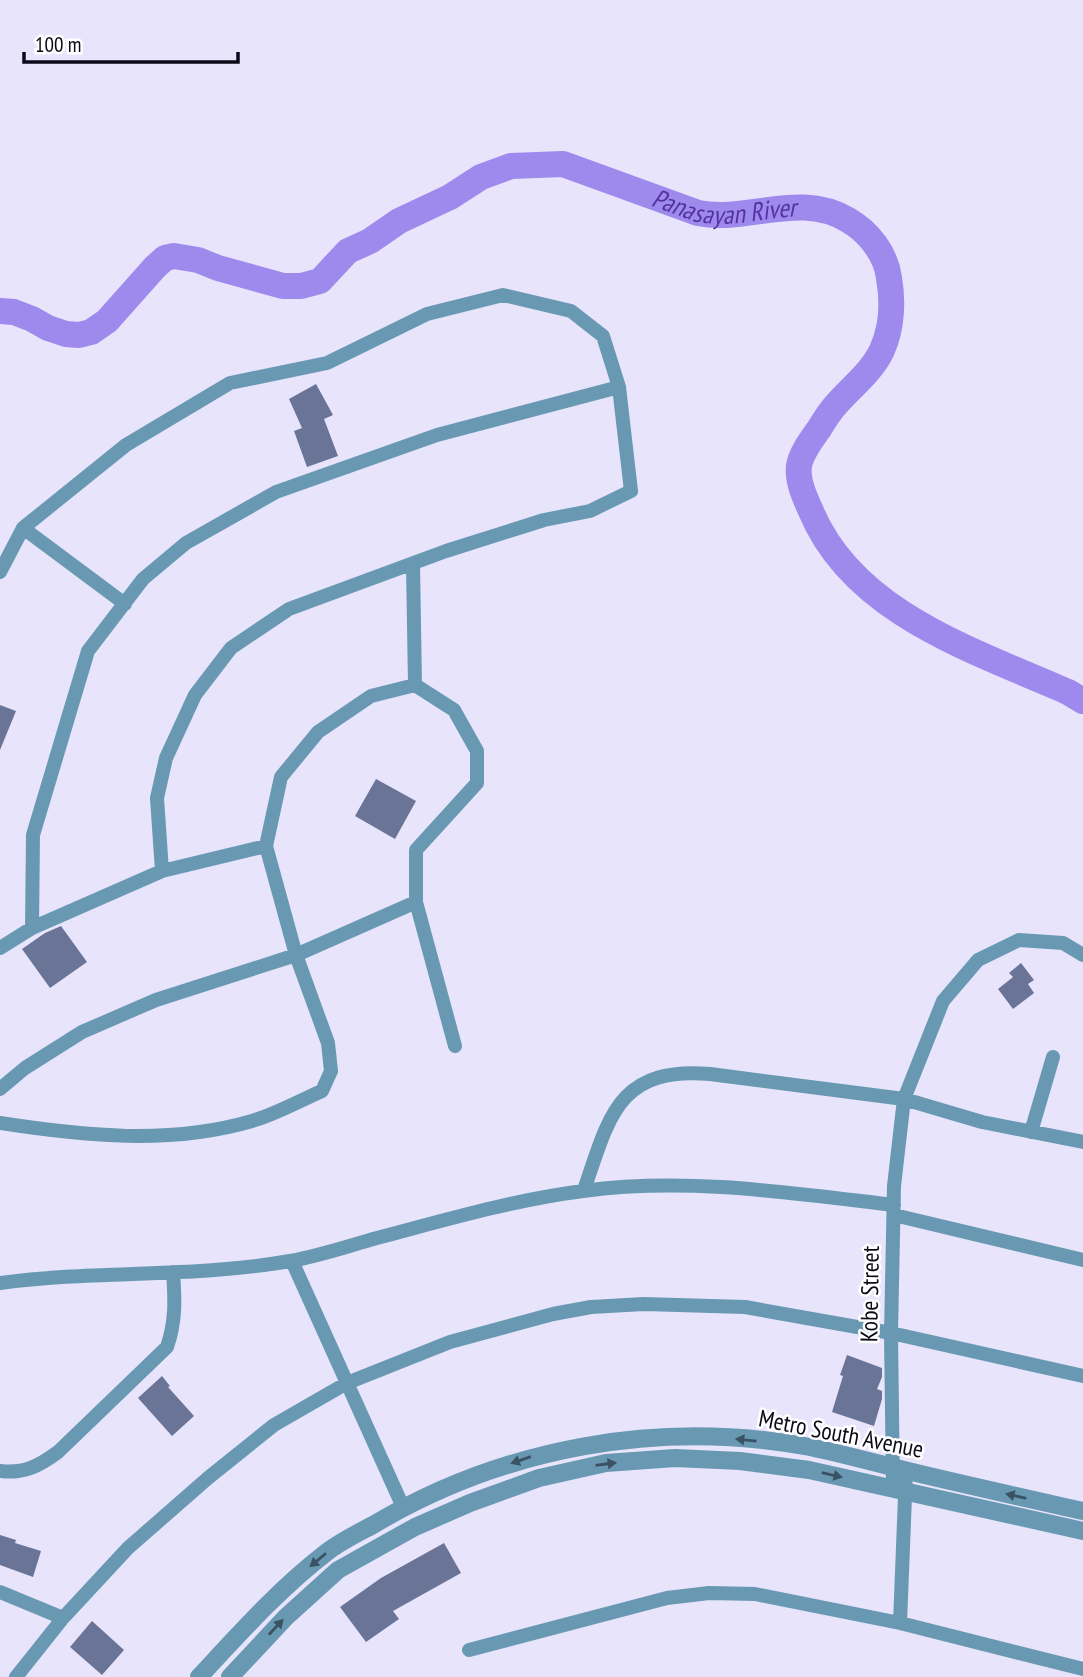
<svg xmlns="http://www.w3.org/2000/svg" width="1083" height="1677" font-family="'PT Sans Narrow',sans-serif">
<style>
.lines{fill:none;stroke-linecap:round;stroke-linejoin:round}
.river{stroke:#9e8aec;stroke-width:26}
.building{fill:#697496}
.minor{stroke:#6999b2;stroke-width:14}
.tertiary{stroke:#6999b2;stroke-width:18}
.oneway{fill:#3a5264}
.labels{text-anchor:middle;stroke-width:5;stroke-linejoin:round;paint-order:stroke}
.street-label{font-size:24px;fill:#0c0a17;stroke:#fff}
.water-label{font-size:26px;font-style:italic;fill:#5532a4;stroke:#fff}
</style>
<rect width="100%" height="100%" fill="#e7e4fc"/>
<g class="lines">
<path class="river" id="s1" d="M0 311 14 312 32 319 48 328 66 334 79 335 91 332 107 321 155 267 165 258 174 256 198 260 218 268 283 286H301L320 281 348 251 370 241 399 221 450 197 481 177 511 166 563 164 698 213C749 223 799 191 848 220 869 232 886 254 889 278 893 301 892 328 882 350 872 372 849 389 834 407 828 414 824 421 819 429 812 439 801 453 799 466 797 481 805 498 811 511 853 613 975 651 1068 692L1083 701"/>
</g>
<path class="building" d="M316 384 333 415 324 419 338 456 307 467 294 431 302 428 289 399Z
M0 705 16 711 0 750Z
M376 779 416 801 395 839 355 816Z
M61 926 87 962 50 988 22 949 45 933Z
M1021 963 1034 980 1028 984 1034 993 1013 1009 998 989 1013 977 1009 973Z
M847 1355 882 1368V1377L877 1389 882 1391V1399L874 1426 832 1412 843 1376 840 1375Z
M162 1376 170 1386 168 1387 194 1416 172 1436 138 1398Z
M0 1535 16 1540 15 1543 41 1551 33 1577 0 1565Z
M444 1543 461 1573 393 1611 399 1619 366 1642 340 1607 381 1578Z
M92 1621 124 1650 102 1675 70 1647Z"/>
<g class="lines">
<path class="minor" d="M23 528 125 604
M413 564 415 685
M0 572 23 528 126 445 230 383 327 363 427 314 503 295 571 311 603 336 619 387 631 491 590 511 544 520 446 551 289 609 231 648 195 695 166 758 157 798 162 871
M415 685 454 710 477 751V783L416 850V902L455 1046
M32 928 33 835 88 651 143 579 186 543 276 492 437 435 619 387
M0 948 32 928 162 871 266 846
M0 1089 25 1068 82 1032 156 1000 296 955 416 902
M0 1123C84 1136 170 1145 252 1121 276 1114 299 1101 322 1091L331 1071 328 1043 296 955 266 846 281 777 318 732 371 696 415 685
M1031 1132 1053 1057
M584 1190C609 1117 618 1066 710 1074L904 1099 982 1122 1083 1142
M894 1215 1083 1260
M292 1261 403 1507
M0 1283C96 1270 194 1278 290 1261 319 1256 348 1246 377 1238 445 1220 513 1200 583 1191 687 1177 791 1193 894 1205
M0 1471C24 1474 39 1466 58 1452L167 1347C176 1321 175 1299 173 1272
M893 1489 891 1333 894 1186 904 1099 943 1001 978 960 1019 940 1063 943 1083 955
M0 1592 63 1618
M900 1623 906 1471
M469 1650 667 1598 709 1593 755 1594 900 1623 1083 1669
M16 1677 63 1618 128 1548 208 1478 274 1425 347 1383 450 1342 553 1314 591 1307 644 1304 745 1307 891 1333 1083 1376"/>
<path class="tertiary" d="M199 1677C240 1633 280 1588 327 1552 341 1541 358 1533 373 1525 504 1447 660 1419 810 1447 843 1454 876 1463 908 1471 966 1485 1025 1498 1083 1511
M230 1677 286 1617 338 1570 415 1527 470 1503 539 1478 606 1463 675 1458 740 1461 809 1470 1083 1531"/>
</g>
<defs><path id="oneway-solid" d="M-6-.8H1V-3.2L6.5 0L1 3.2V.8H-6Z" transform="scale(1.75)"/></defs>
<g class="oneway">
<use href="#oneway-solid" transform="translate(746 1440) rotate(-174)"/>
<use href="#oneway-solid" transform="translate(521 1460) rotate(161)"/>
<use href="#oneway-solid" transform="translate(606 1464) rotate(-8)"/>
<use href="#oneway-solid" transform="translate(832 1475) rotate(13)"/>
<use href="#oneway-solid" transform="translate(1016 1496) rotate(-167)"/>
<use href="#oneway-solid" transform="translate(318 1560) rotate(140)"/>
<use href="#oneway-solid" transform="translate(276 1627) rotate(-47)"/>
</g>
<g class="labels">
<g class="street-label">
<text transform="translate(870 1294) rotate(-89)" y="8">Kobe Street</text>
<text transform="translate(841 1434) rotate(11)" y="8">Metro South Avenue</text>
</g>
<g class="water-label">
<text dy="9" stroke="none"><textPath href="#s1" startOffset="808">Panasayan River</textPath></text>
</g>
</g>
<path d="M24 52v10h214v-10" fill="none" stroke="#0c0a17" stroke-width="3.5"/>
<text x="35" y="52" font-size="21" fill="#0c0a17" stroke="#ffffff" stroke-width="5" paint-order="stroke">100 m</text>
</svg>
